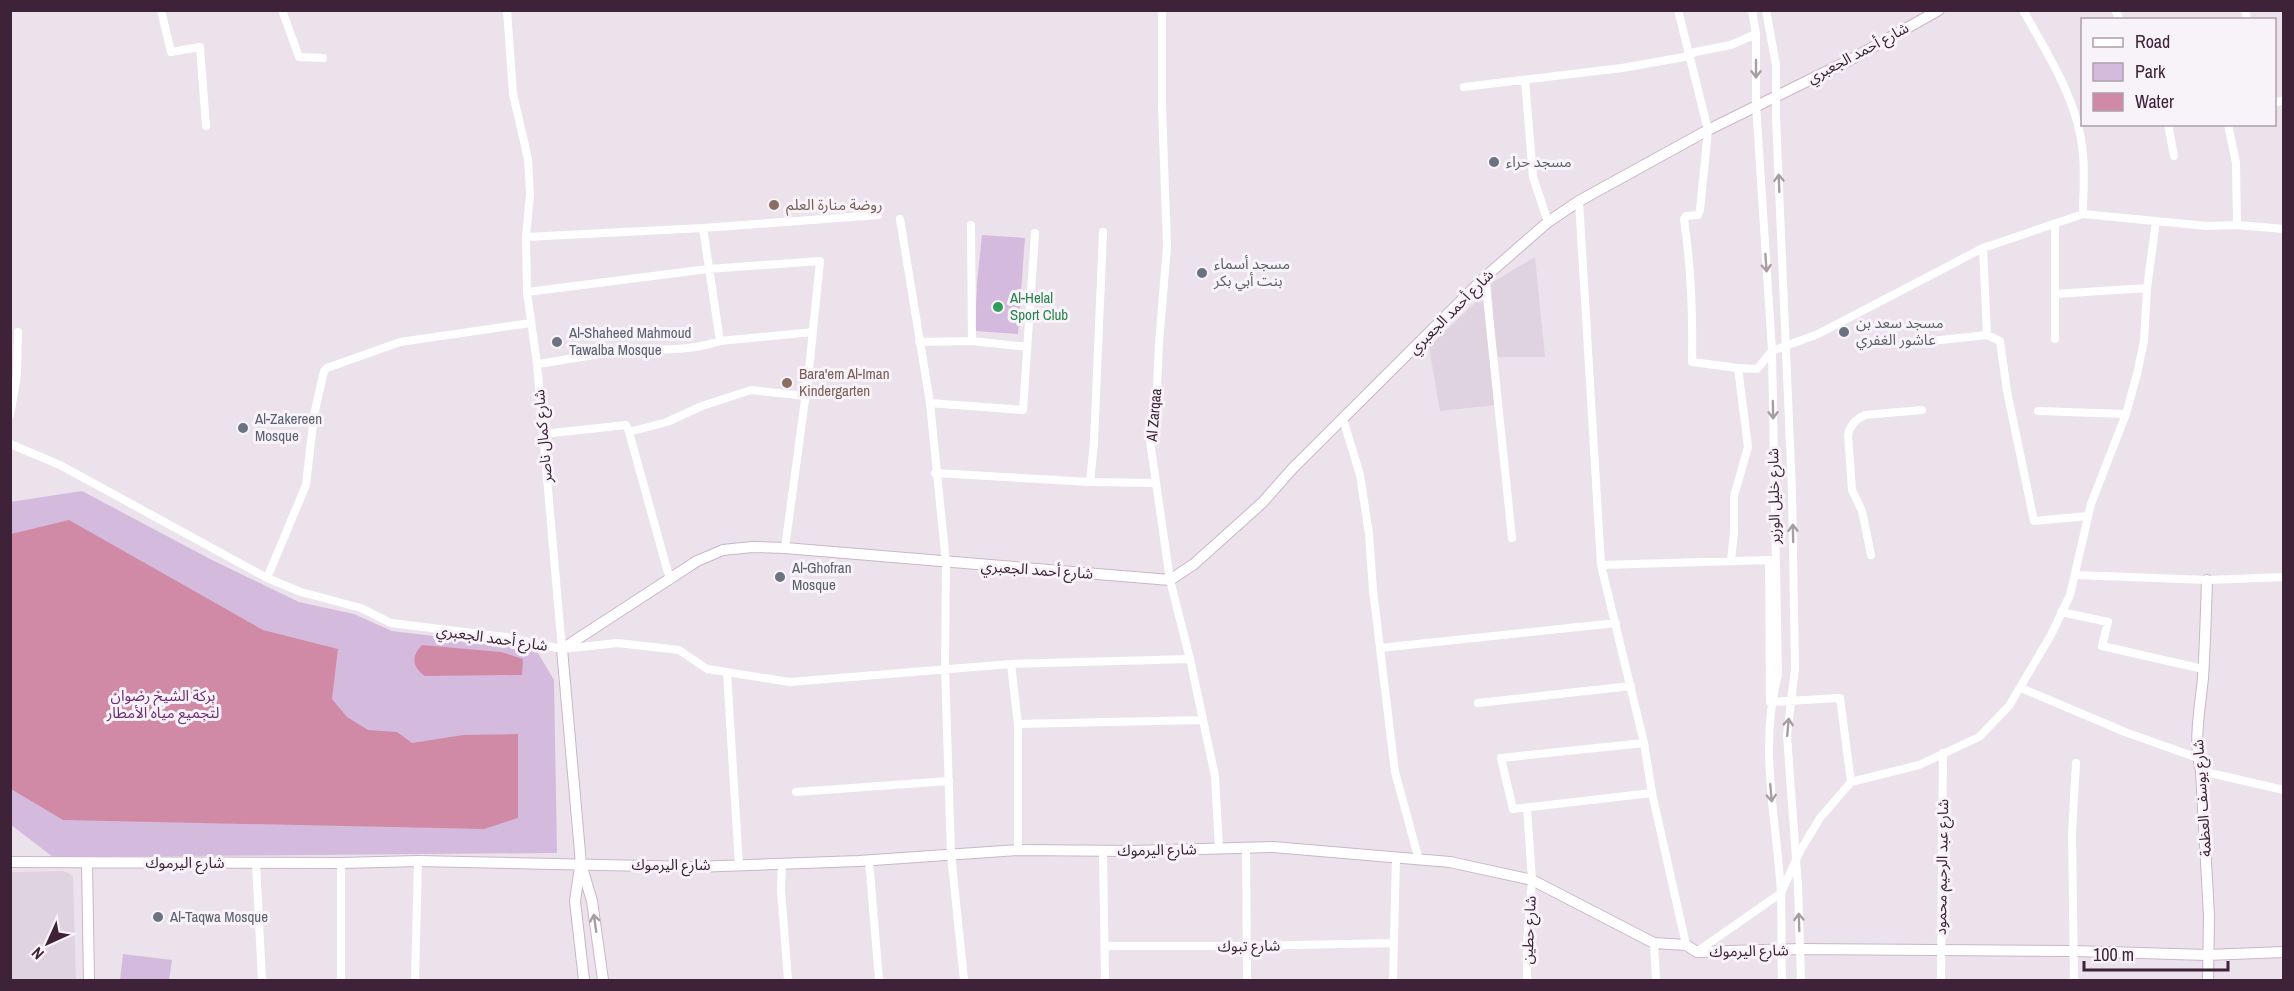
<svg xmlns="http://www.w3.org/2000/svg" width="2294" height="991" font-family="'Archivo Narrow','Noto Sans Arabic',sans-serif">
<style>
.built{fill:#e0d3e0}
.green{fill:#d4bbdd}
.water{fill:#d18aa5}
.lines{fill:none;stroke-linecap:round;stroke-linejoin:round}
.secondary-casing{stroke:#ccb5ca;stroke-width:12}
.street{stroke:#fff;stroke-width:8}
.secondary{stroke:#fff;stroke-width:10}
.oneway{stroke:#a89ca5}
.worship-dot{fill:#6b7280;stroke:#f8f2f9;stroke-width:2}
.education-dot{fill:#8d6e63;stroke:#f8f2f9;stroke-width:2}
.leisure-dot{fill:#2e9e5b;stroke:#f8f2f9;stroke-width:2}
.labels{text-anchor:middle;stroke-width:6;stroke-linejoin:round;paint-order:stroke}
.street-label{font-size:15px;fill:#3d2238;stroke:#f8f2f9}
.worship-label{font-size:15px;fill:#5b616d;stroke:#f8f2f9;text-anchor:start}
.education-label{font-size:15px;fill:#785e54;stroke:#f8f2f9;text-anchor:start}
.leisure-label{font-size:15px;fill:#27864d;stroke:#f8f2f9;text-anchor:start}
.park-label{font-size:15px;fill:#6a2c74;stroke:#f8f2f9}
</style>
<rect width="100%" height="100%" fill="#ece2ec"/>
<path class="built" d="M1535 257 1545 357H1496L1491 283Z
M1485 293 1496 405 1440 411 1429 347Z
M62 871 69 873 73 877 76 980H11V872Z"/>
<path class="green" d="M982 235 1025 238 1018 334 975 331 977 283Z
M82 491 212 560 299 602 354 614 392 631 535 648 554 680 557 853 53 857 11 825 10 502Z
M123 954 172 960 169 980H120Z"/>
<path class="water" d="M69 520 263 630 338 649 332 699 347 717 368 730 397 732 412 743 463 735 518 734V818L484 829 63 820 11 789V534Z
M422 645 501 652 523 659 522 675 425 676C412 667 411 656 422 645Z"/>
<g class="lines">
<defs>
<path id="secondary" d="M2207 580C2206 613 2205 646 2203 678 2200 709 2193 741 2201 771L2209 916 2208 980
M10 862 341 863 418 861 694 867 859 861 1018 850 1132 851 1273 847 1450 862 1532 880 1654 943 1686 945 1697 952 1800 949 2074 951 2207 955 2284 952
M87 863 89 980
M580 867 575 901 584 980
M603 980 592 901 581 864 562 649 697 561 723 550 752 547 785 548 1170 580 1194 564 1262 503 1293 468 1485 277 1548 222 1579 201 1708 130 1850 60 1939 10"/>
</defs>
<use href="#secondary" class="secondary-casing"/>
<path class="street" d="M161 10 171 52 200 47 206 126
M282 10 299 57 323 58
M507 10 513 94 528 159 530 194 526 237 527 292 537 364 562 649
M1162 10V107L1167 247 1159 343 1157 388 1150 441 1170 580 1190 659 1215 776 1219 849
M1678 10 1708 130 1700 210 1698 215 1686 216 1684 219C1691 267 1693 314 1692 362L1738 368 1748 447 1734 496V533L1731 560
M1752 10 1756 34V104L1772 351 1778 675C1758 747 1777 821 1781 894 1782 922 1781 952 1782 980
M1766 10 1776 65V118L1792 491 1795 669 1787 735 1798 886 1801 980
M2023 10C2048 55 2079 102 2083 154 2085 174 2083 194 2083 214
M2115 10 2120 20
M2245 10 2247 20
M1525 80 1533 177 1548 222
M1464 87 1622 68 1690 56 1695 52 1731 45 1756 34
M2274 103 2284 100
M2168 124 2174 156
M2228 124 2236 163 2237 225
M1579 201 1601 565 1644 743 1652 793 1686 945
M900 219 930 403 946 563 945 668 951 854 964 980
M971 225 972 341
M703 228 720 341
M526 237 703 228 878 215
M1485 277 1512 538
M527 292 708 269 820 261 809 370 785 548
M2055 294 2147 288 2156 221
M1987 335 1983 248 2083 214 2207 226 2237 225 2284 229
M2055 339V224
M919 342 972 341 1027 347
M1903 344 1987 335 2000 341 2007 391 2034 521 2088 516
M537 364C572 359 608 351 642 350 668 349 695 350 720 341L813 332
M1738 368 1757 369 1772 351 1818 334 1983 248
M930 403 1023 410 1035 233
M2038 411 2126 414
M10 415 17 375 18 332
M1343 419 1360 475 1369 534 1373 590 1395 772 1419 860
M629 432 670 580
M543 434 626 425 629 432 667 422 702 406 751 390 806 396
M10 444 60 465 267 578 301 592 361 608 391 623 505 637 562 649 618 643 679 650 707 669 790 682 1011 664 1190 659
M935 473 1090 482 1155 483
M1090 482 1094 442 1103 232
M1871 555 1862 511 1852 490 1848 435C1850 425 1856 419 1865 415L1922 410
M1601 565 1769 560 1770 702 1840 698 1851 782
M2076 575 2208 580 2284 577
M267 578 306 485 314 415 324 371 327 368 400 342 530 323
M2061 612 2108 622 2102 646 2203 669
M1380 648 1616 623
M1011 664 1018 724V850
M727 673 739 865
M2021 688 2125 732 2198 758
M1478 703 1631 686
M1018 724 1202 720
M1644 743 1501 758 1513 809 1652 793
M2201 771 2284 790
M796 792 949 781
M1527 808 1532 880 1527 944V980
M1246 848 1247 980
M1103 851 1105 980
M869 860 879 980
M256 863 262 980
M341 863V980
M782 863 781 891 788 980
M1654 943 1656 980
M1105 946H1247L1394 943
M1698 951 1781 893 1800 851 1820 818 1851 782 1919 765 1979 737 2009 706 2051 635 2070 595 2091 504 2126 414 2137 374 2144 341 2147 288
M415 980 418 861
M1393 980 1396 858
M1941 980 1943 753
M2074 980 2072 834 2076 763"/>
<use href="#secondary" class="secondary"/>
</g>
<defs><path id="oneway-shaft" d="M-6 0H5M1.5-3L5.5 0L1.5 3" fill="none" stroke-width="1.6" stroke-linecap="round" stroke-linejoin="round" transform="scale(1.5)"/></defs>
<g class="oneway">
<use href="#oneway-shaft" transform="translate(1756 69) rotate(90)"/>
<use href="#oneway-shaft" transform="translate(1779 183) rotate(-92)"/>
<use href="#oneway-shaft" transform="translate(1766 263) rotate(86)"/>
<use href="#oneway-shaft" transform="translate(1773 410) rotate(89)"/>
<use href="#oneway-shaft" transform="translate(1793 533) rotate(-91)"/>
<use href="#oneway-shaft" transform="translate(1788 727) rotate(-85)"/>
<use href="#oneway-shaft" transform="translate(1771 793) rotate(85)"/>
<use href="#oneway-shaft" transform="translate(1799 922) rotate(-92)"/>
<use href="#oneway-shaft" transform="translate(595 923) rotate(-98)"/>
</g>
<g class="worship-dot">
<circle cx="1494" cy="162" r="6"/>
<circle cx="1202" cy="273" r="6"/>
<circle cx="1844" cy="332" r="6"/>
<circle cx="557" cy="342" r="6"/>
<circle cx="243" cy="428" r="6"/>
<circle cx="780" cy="577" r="6"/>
<circle cx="158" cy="917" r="6"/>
</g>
<g class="education-dot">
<circle cx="774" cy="205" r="6"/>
<circle cx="787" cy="383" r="6"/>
</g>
<circle class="leisure-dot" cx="998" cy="307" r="6"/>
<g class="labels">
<g class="street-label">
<text transform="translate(1858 53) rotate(-28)" y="5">شارع أحمد الجعبري</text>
<text transform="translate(1451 312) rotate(-45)" y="5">شارع أحمد الجعبري</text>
<text transform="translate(1154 415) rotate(-85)" y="5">Al Zarqaa</text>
<text transform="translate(543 436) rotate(-95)" y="5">شارع كمال ناصر</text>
<text transform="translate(1774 496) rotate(-91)" y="5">شارع خليل الوزير</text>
<text transform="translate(1037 570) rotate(4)" y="5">شارع أحمد الجعبري</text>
<text transform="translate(492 638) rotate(8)" y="5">شارع أحمد الجعبري</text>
<text transform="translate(2202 798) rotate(-94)" y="5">شارع يوسف العظمة</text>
<text transform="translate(1157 850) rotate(-1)" y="5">شارع اليرموك</text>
<text x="185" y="868">شارع اليرموك</text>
<text x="671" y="870">شارع اليرموك</text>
<text transform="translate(1942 867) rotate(-89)" y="5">شارع عبد الرحيم محمود</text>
<text transform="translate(1529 930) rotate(-87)" y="5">شارع حطين</text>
<text transform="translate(1249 946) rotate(-1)" y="5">شارع تبوك</text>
<text transform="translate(1749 951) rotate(-1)" y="5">شارع اليرموك</text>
</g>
<g class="worship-label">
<text x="1506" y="167">مسجد حراء</text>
<text x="1214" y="269">مسجد أسماء<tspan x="1214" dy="17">بنت أبي بكر</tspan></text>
<text x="1856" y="328">مسجد سعد بن<tspan x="1856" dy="17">عاشور الغفري</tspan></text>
<text x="569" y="338">Al-Shaheed Mahmoud<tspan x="569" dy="17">Tawalba Mosque</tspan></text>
<text x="255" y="424">Al-Zakereen<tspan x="255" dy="17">Mosque</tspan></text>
<text x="792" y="573">Al-Ghofran<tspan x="792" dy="17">Mosque</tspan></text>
<text x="170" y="922">Al-Taqwa Mosque</text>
</g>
<g class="education-label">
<text x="786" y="210">روضة منارة العلم</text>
<text x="799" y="379">Bara'em Al-Iman<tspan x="799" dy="17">Kindergarten</tspan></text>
</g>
<g class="leisure-label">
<text x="1010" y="303">Al-Helal<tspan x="1010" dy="17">Sport Club</tspan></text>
</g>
<g class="park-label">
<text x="163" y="701">بركة الشيخ رضوان<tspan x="163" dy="17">لتجميع مياه الأمطار</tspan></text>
</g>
</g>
<rect width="2294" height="991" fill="none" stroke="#3d2238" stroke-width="24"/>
<rect x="2081" y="18" width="195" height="108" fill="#f8f2f9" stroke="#ad9fac" stroke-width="1.5"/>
<rect x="2093" y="38" width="30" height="9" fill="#ffffff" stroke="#ad9fac" stroke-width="1.5"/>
<text x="2135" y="48" font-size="18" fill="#3d2238">Road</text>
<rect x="2093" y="63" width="30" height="18" fill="#d4bbdd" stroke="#ad9fac" stroke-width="1.5"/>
<text x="2135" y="78" font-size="18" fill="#3d2238">Park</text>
<rect x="2093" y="93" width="30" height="18" fill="#d18aa5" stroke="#ad9fac" stroke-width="1.5"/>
<text x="2135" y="108" font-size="18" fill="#3d2238">Water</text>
<g transform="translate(48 943) rotate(225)" stroke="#f8f2f9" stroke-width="4.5" paint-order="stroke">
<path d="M0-4.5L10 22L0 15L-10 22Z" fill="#3d2238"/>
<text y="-9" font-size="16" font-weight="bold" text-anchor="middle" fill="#3d2238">N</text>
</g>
<path d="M2084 961v9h144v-9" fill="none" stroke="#3d2238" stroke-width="3"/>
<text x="2093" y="961" font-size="18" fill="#3d2238" stroke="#f8f2f9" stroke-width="4.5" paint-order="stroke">100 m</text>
</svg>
